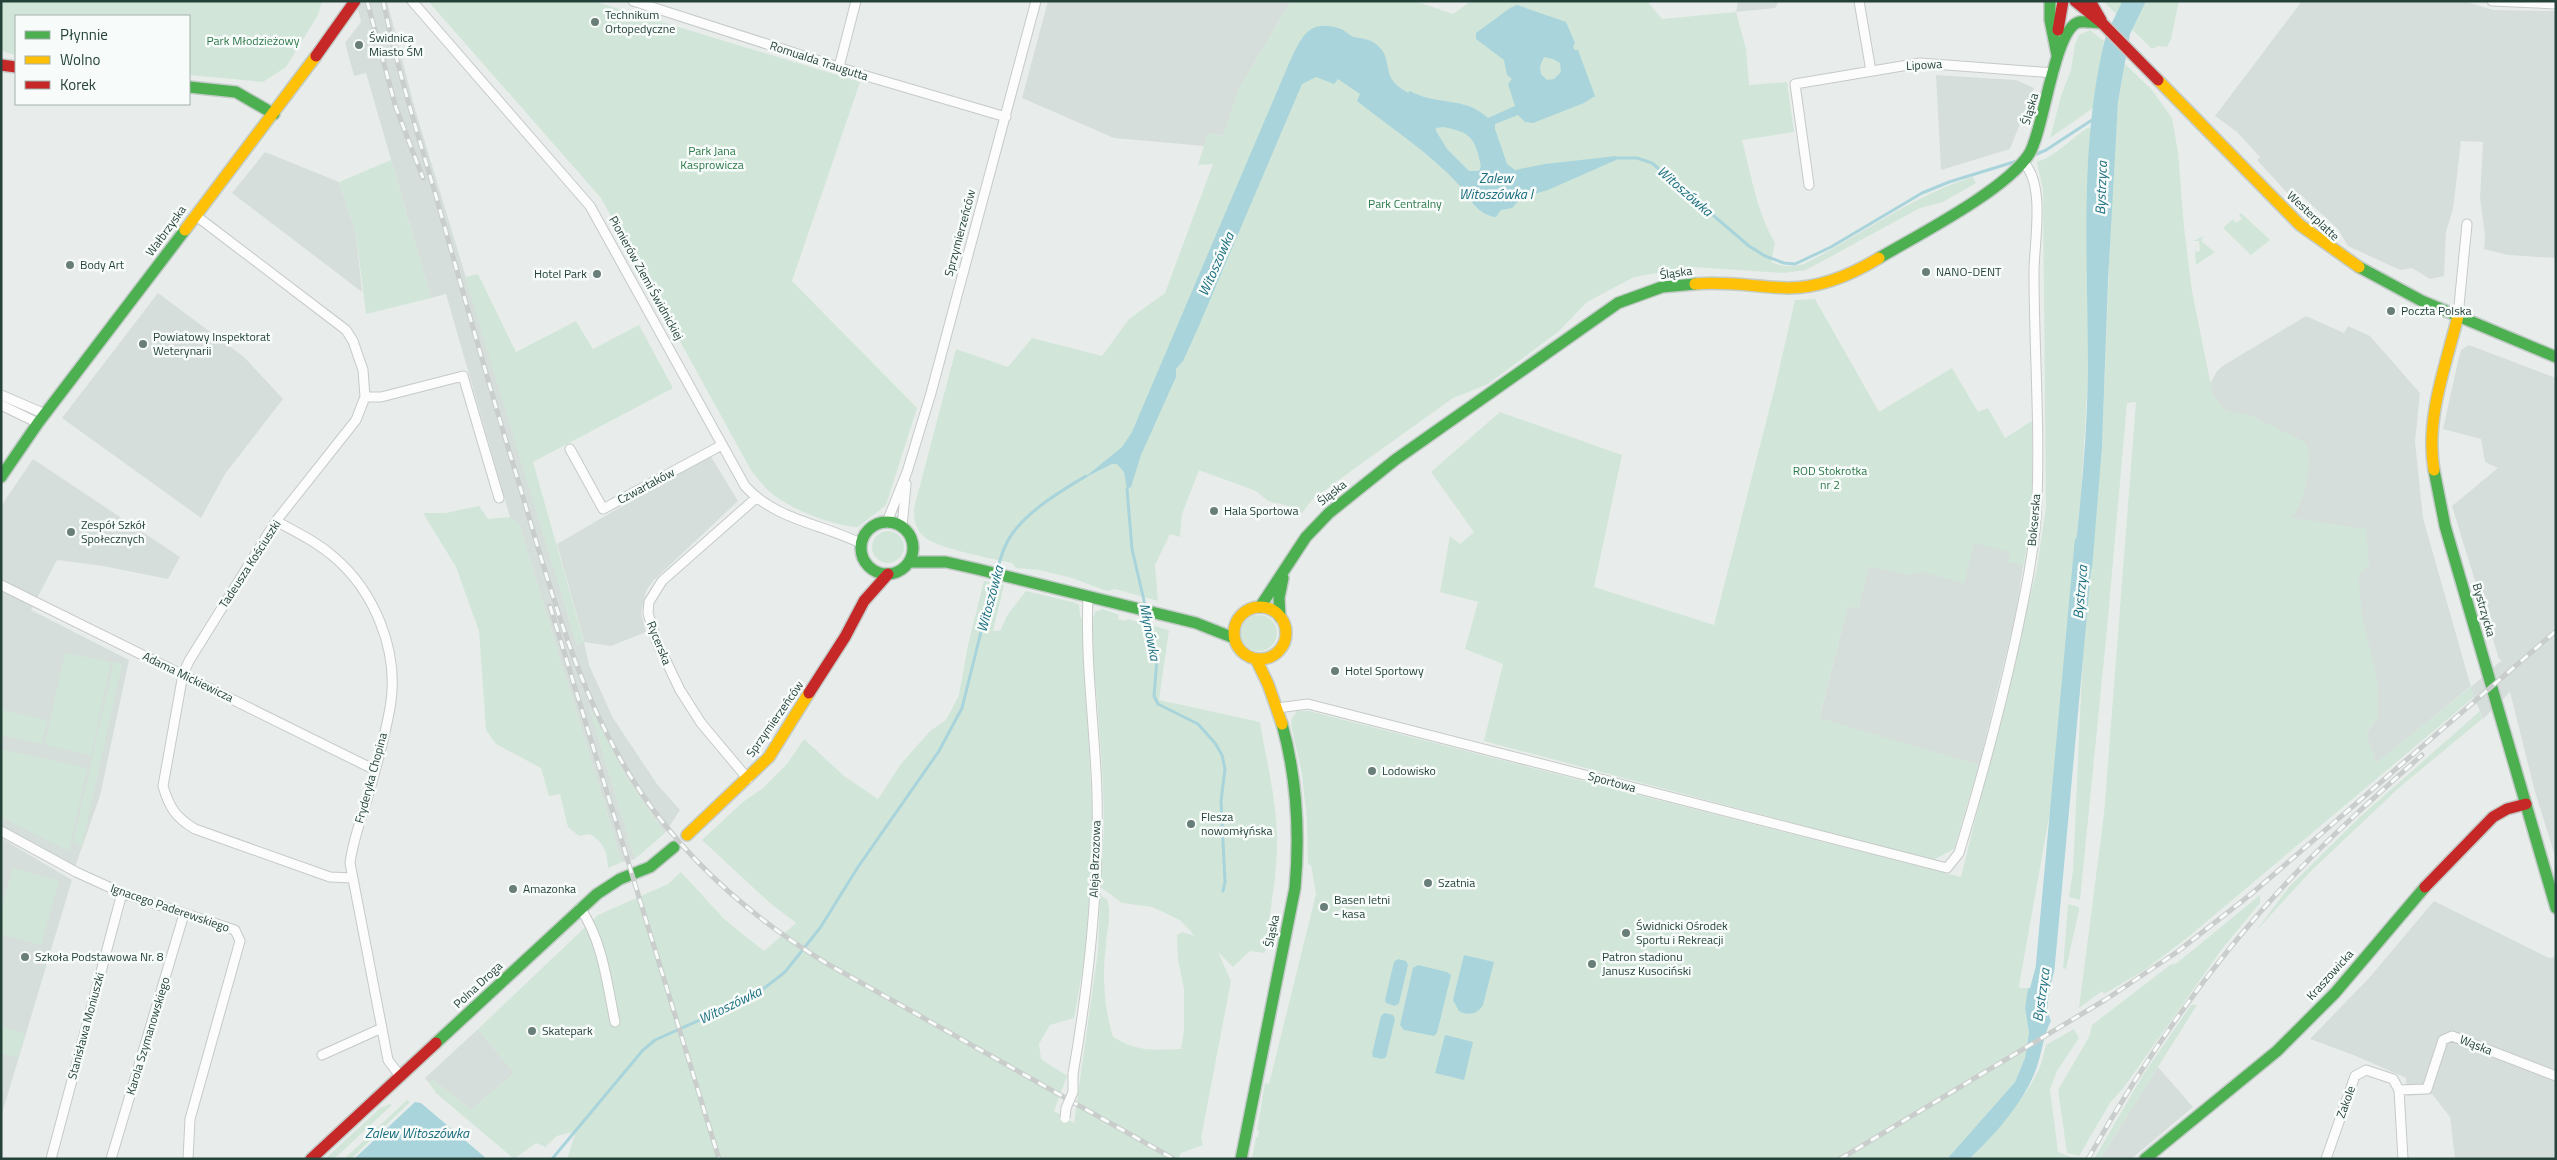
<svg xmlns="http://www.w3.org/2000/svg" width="2557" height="1160" font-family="'Titillium Web',sans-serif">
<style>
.built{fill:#d6dedb}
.green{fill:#d1e6d8}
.water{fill:#a9d4db;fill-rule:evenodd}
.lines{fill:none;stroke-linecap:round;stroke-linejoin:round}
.stream{stroke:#a9d4db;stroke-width:3}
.river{stroke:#a9d4db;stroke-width:19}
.street-casing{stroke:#c5cac8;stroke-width:11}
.fast-casing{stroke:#c3cbc8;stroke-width:14}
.slow-casing{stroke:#c3cbc8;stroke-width:14}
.jam-casing{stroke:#c3cbc8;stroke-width:14}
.street{stroke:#fcfcfc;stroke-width:9}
.fast{stroke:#4caf50;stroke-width:11}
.slow{stroke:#ffc107;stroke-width:11}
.jam{stroke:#c62828;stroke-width:11}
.rail-casing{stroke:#c9cdcc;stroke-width:5}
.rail{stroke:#f7fbf9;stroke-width:3;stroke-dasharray:9;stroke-linecap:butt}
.street-bridge-casing{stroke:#c5cac8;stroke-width:11;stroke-linecap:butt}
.street-bridge{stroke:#fcfcfc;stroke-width:9}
.poi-dot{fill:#697e78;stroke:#f7fbf9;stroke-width:2}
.labels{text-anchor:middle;stroke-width:5;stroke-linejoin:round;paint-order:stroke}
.poi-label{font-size:12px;fill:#24423a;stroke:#f7fbf9;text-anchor:start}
.park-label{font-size:12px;fill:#2d7a4b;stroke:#f7fbf9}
.street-label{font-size:12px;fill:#24423a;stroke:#f7fbf9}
.water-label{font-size:14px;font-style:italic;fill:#1c6f80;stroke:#f7fbf9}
</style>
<rect width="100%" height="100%" fill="#e8edeb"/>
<path class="built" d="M356 1H387L415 109 577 645 584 641 557 544 710 455 738 501 654 580 646 591 641 613 646 632 611 646 584 642 589 665 613 718 657 784 680 810 665 833 628 780 589 707 635 859 622 862 519 524 510 517 446 294 431 298 366 73 354 76 345 43 361 22Z
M1048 1H1291L1239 89 1223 136 1208 133 1204 146 1114 138 1022 98Z
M1738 1H1779L1775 8 1736 12Z
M2302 1H2464L2493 10 2556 11V258L2508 255 2484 249 2485 236 2480 198 2483 142 2461 141 2453 209 2446 232 2444 276 2430 279 2412 268 2400 270 2348 246 2338 229 2301 195 2299 198 2293 193 2290 196 2257 160 2260 157 2237 132 2215 116Z
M1936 75 2016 80 2034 88 2010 149 1941 170Z
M265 152 339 182 356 233 362 292 232 193Z
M158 293 244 357 283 399 225 474 201 518 62 418Z
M2306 316 2344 333 2348 326 2370 336 2420 393 2415 442 2423 518 2471 687 2502 660 2499 659 2452 506 2498 468 2485 462 2481 439 2443 429 2459 357 2461 350 2469 345 2556 378V859L2535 792 2510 692 2483 719 2470 687 2376 764 2366 734 2378 716 2291 518 2252 422 2226 411 2213 396 2210 384 2217 371 2224 365Z
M33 459 180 557 168 579 103 566 57 560 31 610 129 660 100 796 75 867 1 826V506Z
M2029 530 2015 617 1979 765 1819 719 1848 606 1858 609 1872 551Z
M1 838 72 880 1 1117Z
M2434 901 2549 958 2555 957 2556 1159H2455L2450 1117 2432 1094 2407 1096 2406 1078 2356 1056 2310 1039 2369 978Z
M478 1029 514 1073 471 1110 433 1080 429 1083 425 1078Z
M2158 1067 2193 1107 2131 1159H2100Z"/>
<path class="green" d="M1 1H322L318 15 286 67 263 82 189 75V16H16V55L1 51Z
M428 1H593L860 82 792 281 917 408 886 505 858 527C832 526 791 509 771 493 764 487 758 479 752 472L601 198Z
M1291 1H1415L1453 14 1471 1H1647L1662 19 1736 12 1746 49 1749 85 1787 82 1794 132 1742 140C1751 175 1757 212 1775 243L1771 262C1783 267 1792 267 1804 264 1862 235 1911 196 1973 177L1976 183 1943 202 1920 208 1806 270 1784 273 1692 267 1634 277 1587 302 1558 332 1488 384 1453 398 1347 474 1312 500 1302 513 1285 505 1268 501 1256 491 1199 470 1182 514 1180 537 1170 534 1155 565 1158 601 1115 589 1107 591 1072 578 1039 570 1016 568 1012 563C993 559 935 548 923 536 915 528 914 519 914 508L956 349 1008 367 1032 338 1102 356 1129 319 1165 293 1213 164 1198 165 1208 133 1223 136 1239 89Z
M2103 1H2179L2171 39 2167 47 2158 46 2152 49Z
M2090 30 2104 41 2093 108 2050 138 2061 96 2071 70 2075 44 2079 35Z
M2125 64 2152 90 2172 118 2178 152 2184 227 2192 291 2213 396 2226 411 2249 415 2305 442C2315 458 2304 505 2291 518L2366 529 2369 566 2358 575 2362 616 2377 680 2378 716 2366 734 2376 763 2471 687 2474 697 2187 938 2143 971 2104 994 2102 991 2079 1008 2104 814 2136 402 2127 403 2107 629 2080 900 2069 897 2073 871 2083 650 2102 447 2112 187 2118 102Z
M2089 127 2091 131 2088 375 2081 498 2073 568 2054 789 2019 986 2020 988H2028L2025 1008 2029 1033 2025 1058 2015 1082 1947 1159H1252L1256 1137H1258L1259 1131 1257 1130 1265 1083 1269 1084 1316 894 1311 865 1308 864 1307 821 1302 774 1291 725 1292 718 1297 711H1309L1961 877 2037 568 2046 507 2043 190 2037 162C2058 155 2071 138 2089 127Z
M391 160 431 298 366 314 356 233 339 182Z
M2241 213 2270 240 2251 255 2223 228 2233 219 2236 223 2242 219 2239 215Z
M2204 236 2201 241 2215 252 2196 265 2195 252 2200 251 2199 241H2193Z
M478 274 516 352 576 321 593 349 639 325 673 388 533 462 584 642 577 645 465 277Z
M1815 299 1879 412 1952 368 1978 412 1988 408 2005 438 2032 421V510L2024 565 2008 562 2010 552 1974 543 1964 583 1921 572 1908 575 1869 566 1858 609 1848 606 1819 718 1979 765 1954 849 1933 860 1484 741 1503 664 1465 649 1478 602 1440 592 1450 536 1460 544 1474 532 1431 472 1500 412 1622 455 1594 587 1714 625 1776 383 1795 300Z
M479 506 488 519 510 517 519 524 622 862 608 868C607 851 605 844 590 834L579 836 568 827 560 794 549 796 541 768 496 744 486 730 479 631 456 567 423 513H445Z
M872 547a16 16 0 1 1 32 0a16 16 0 1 1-32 0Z
M984 581 1004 585 993 631H1000L1008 614 1026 591 1076 603 1079 605 1080 616 1084 622 1083 642 1093 824 1086 951 1074 1018 1050 1025 1039 1044 1041 1059 1067 1076 1054 1111 1074 1123 1098 951 1100 895 1107 899C1112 915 1107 928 1106 945 1102 976 1104 1007 1113 1037 1138 1052 1153 1050 1181 1049L1184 1030V989L1178 960 1177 935 1182 932 1195 936 1180 920 1152 907 1122 903 1099 886C1109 825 1101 760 1097 699 1095 675 1087 634 1095 612L1103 609 1119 615 1118 619 1125 621 1127 619 1169 630 1159 700 1260 722C1266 759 1276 797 1277 835 1278 874 1269 914 1265 953L1250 951 1233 967 1218 952 1231 981 1201 1138 1203 1145 1181 1153 1178 1159H567L576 1131 557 1136 545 1147 536 1143 514 1159 436 1093 429 1083 433 1080 471 1110 514 1073 478 1029 598 915 668 884 681 872 724 919 764 951 796 923 770 903 702 840 743 802 763 788 787 764 804 739 844 776 878 799 901 764 930 731 946 720 959 695 968 645Z
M1241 633a18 18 0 1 1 36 0a18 18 0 1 1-36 0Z
M65 653 111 662 91 755 45 745Z
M114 662 122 664 82 845 73 843Z
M588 704 628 780 665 833 635 859Z
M1 710 47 720 42 744 1 735Z
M2480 711 2482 719 2401 786 2312 870 2256 931 2289 887 2361 816Z
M1 749 87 768 69 851 1 817Z
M13 868 59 881 41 945 1 934V911Z
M2260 895V903L2222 949 2124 1087 2110 1103 2079 1156 2067 1153 2058 1090 2089 1037 2092 1025 2170 965 2177 963Z
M2068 904 2079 907V910L2066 969 2063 968Z
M2191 1005H2197L2100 1159H2094L2143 1075Z
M1 1026 25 1034 18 1058 1 1053Z
M2074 1029 2079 1038 2057 1071 2050 1089 2058 1152 2076 1159H1969C1992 1138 2025 1098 2038 1071 2042 1063 2044 1053 2046 1045Z
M407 1100 410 1102 351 1159H344Z
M390 1104 392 1105 334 1159H325L380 1108Z"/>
<path class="water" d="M2122 1H2146L2130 34 2118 102 2108 281 2102 447 2092 569 2073 568C2081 503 2087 437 2088 371 2088 264 2079 148 2104 43 2107 29 2117 15 2122 1Z
M1517 5 1566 22 1575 43 1573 47 1575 50H1578L1595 96 1584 103 1533 123 1525 122 1518 115 1495 124V129L1507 164 1515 170 1545 164 1616 156V160L1548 190 1522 197 1512 208 1501 210 1496 217C1477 215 1470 198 1459 185 1429 152 1392 129 1357 101L1360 94 1338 79 1334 84 1316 77 1302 84 1198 328 1183 361 1176 369V377L1141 455 1131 487 1127 489 1124 472 1117 464H1112L1084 478 1122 447 1132 432 1290 61C1302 36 1309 18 1341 29 1346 31 1348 35 1354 37 1364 39 1373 39 1381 49 1389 58 1386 72 1393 81 1396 86 1404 90 1408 93L1410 91C1437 106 1465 96 1488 118L1515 106 1508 84 1512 79 1507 75 1504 60 1476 39V33L1510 8ZM1544 57 1553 59 1560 63 1561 72 1554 79 1547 80 1541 74 1540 66ZM1443 127C1472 132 1475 139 1481 166L1479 171H1469L1447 149 1436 131V128Z
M1464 955 1494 962 1483 1005C1478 1014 1468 1016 1459 1011L1453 1000Z
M1398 959 1406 961 1408 965 1399 1003 1395 1006 1386 1003 1385 1000 1394 962Z
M1418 965 1447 972 1451 975 1437 1033 1434 1036 1404 1030 1400 1025 1413 968Z
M2028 988 2049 993 2047 1010 2051 1021C2043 1035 2042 1055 2035 1072 2022 1104 1994 1136 1969 1159H1947L2015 1082 2025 1058 2029 1033 2025 1008Z
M1385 1013 1393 1015 1395 1019 1386 1057 1382 1059 1373 1057 1372 1054 1381 1016Z
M1445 1035 1473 1042 1464 1080 1435 1073Z
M415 1102 421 1103 487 1159H354Z"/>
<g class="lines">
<path class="stream" d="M2032 156 2046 150 2095 118
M1615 158H1637L1652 163 1749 246 1765 256 1784 263 1795 264 1831 247 1922 193 1949 182 2017 161
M1127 489 1132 549 1145 605
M997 570C1001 557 1004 545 1012 534 1029 510 1061 491 1086 476
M1147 616 1157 659 1154 696 1158 704 1198 724 1215 743 1222 755 1225 769 1221 801 1225 882 1223 891
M552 1159 643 1050 655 1040 749 998 767 986 785 972 820 928 858 867 939 751 962 708 995 576"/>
<path class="river" d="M2037 1015 2039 991 2045 969 2084 543"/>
<defs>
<path id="street" d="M412 1 590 206 745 486C775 520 823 524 862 544
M633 1 863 75 1006 117
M1859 1 1871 71
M2492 1 2556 4
M839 67 856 1
M1809 185 1795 84 1920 63 2054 73
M195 215 346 330 353 341 363 370 365 397 356 420 276 521 189 661 183 674 163 786C169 807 176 818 195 829L330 877 352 878
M2458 316 2467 224
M1 395 45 414
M365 397H381L463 376 499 498
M1 405 38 423
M570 449 603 509 722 445
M276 521C296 532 317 542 334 557 374 591 398 649 391 701 387 731 377 763 369 793 362 817 353 839 350 863L388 1060 400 1076
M887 522 907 472 931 393 1036 1
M902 527 906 484
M1 585 375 770
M1277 708 1308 704 1947 868 1959 853C1981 781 2000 710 2016 637 2024 598 2033 558 2036 518 2041 436 2034 354 2034 272 2034 242 2046 184 2023 162
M748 779 701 723 680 690 656 640 648 613 649 602 662 581 756 498
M1 831 76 872 122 893 235 930 240 941 190 1119 188 1159
M580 908C603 941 607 984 615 1022
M322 1055 382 1028
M1073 1074C1089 982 1099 888 1097 794 1095 728 1085 663 1088 597
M2399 1090 2427 1089 2443 1040 2452 1036 2556 1076
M51 1159 122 893
M111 1159 184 914
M2326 1159 2355 1076 2366 1070 2393 1079 2399 1090 2403 1159"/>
<path id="fast" d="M2050 1V20L2057 55
M189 87 236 92 274 114
M1879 258C1918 235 2006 190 2029 154 2044 131 2054 28 2079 22 2086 21 2095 23 2102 23
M2359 267 2422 301 2556 357
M2434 470 2445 526 2556 908
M1 477 38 423 185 230
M861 548a26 26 0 1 1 52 0a26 26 0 1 1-52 0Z
M909 562H946L977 569 1196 623 1234 638
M1260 607 1306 537 1329 513 1395 460 1618 303 1662 287 1695 284
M1280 617 1279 598 1283 578
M436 1043 597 894 620 879 650 867 674 847
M1241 1159 1295 888C1300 832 1297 778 1282 724
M2145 1159 2277 1051 2335 993 2425 887"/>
<path id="slow" d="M2158 80 2300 225 2359 267
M185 230 316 56
M1695 284C1726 281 1757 287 1788 288 1821 288 1851 275 1879 258
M2434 470C2425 419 2446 365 2458 316
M1234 633a26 26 0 1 1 52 0a26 26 0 1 1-52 0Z
M1256 659 1268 684 1282 724
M687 835 769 757 809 693"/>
<path id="jam" d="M2075 1 2102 23 2158 80
M2090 1 2101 20
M2058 30 2063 1
M316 56 355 1
M1 65 16 67
M809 693 845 637 864 601 888 574
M2425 887 2493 817 2507 809 2526 804
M311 1159 436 1043"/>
</defs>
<use href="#street" class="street-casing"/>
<use href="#fast" class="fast-casing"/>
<use href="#slow" class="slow-casing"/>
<use href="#jam" class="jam-casing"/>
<use href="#street" class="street"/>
<use href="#fast" class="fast"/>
<use href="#slow" class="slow"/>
<use href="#jam" class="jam"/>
<defs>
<path id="rail" d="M367 1 396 108 423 178
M383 1C397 67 417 132 436 196 460 282 484 368 510 454 546 569 573 692 642 794 690 864 754 919 826 963L1174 1159
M550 606 719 1159
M1840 1159 2105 1000 2177 952 2250 895 2556 631
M2088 1159C2146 1056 2213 960 2295 874 2335 832 2379 793 2422 755"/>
</defs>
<use href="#rail" class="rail-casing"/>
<use href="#rail" class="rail"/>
<defs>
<path id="street-bridge" d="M1065 1118 1066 1108 1073 1092V1074"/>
</defs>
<use href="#street-bridge" class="street-bridge-casing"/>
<use href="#street-bridge" class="street-bridge"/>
</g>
<g class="poi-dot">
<circle cx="595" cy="22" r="5"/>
<circle cx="359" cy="45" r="5"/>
<circle cx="70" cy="265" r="5"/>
<circle cx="1926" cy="272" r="5"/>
<circle cx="597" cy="274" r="5"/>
<circle cx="2391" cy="311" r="5"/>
<circle cx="143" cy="344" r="5"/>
<circle cx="1214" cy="511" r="5"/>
<circle cx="71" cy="532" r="5"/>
<circle cx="1335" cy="671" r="5"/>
<circle cx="1372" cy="771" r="5"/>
<circle cx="1191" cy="824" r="5"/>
<circle cx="1428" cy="883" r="5"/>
<circle cx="513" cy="889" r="5"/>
<circle cx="1324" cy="907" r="5"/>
<circle cx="1626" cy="933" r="5"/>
<circle cx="25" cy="957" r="5"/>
<circle cx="1592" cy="964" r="5"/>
<circle cx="532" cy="1031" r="5"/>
</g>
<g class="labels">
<g class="poi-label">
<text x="605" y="19">Technikum<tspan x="605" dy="14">Ortopedyczne</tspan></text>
<text x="369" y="42">Świdnica<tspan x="369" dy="14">Miasto ŚM</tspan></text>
<text x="80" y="269">Body Art</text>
<text x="1936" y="276">NANO-DENT</text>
<text x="587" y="278" text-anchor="end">Hotel Park</text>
<text x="2401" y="315">Poczta Polska</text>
<text x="153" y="341">Powiatowy Inspektorat<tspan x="153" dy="14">Weterynarii</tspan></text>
<text x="1224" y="515">Hala Sportowa</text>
<text x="81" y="529">Zespół Szkół<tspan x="81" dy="14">Społecznych</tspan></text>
<text x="1345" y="675">Hotel Sportowy</text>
<text x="1382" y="775">Lodowisko</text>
<text x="1201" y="821">Flesza<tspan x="1201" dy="14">nowomłyńska</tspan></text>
<text x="1438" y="887">Szatnia</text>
<text x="523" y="893">Amazonka</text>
<text x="1334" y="904">Basen letni<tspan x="1334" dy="14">- kasa</tspan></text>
<text x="1636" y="930">Świdnicki Ośrodek<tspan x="1636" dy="14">Sportu i Rekreacji</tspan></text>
<text x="35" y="961">Szkoła Podstawowa Nr. 8</text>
<text x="1602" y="961">Patron stadionu<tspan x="1602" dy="14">Janusz Kusociński</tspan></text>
<text x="542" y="1035">Skatepark</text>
</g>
<g class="park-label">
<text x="253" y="45">Park Młodzieżowy</text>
<text x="712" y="155">Park Jana<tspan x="712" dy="14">Kasprowicza</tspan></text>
<text x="1405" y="208">Park Centralny</text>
<text x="1830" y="475">ROD Stokrotka<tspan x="1830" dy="14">nr 2</tspan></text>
</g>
<g class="street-label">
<text transform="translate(819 61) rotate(18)" y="4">Romualda Traugutta</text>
<text transform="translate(1924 65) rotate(-3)" y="4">Lipowa</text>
<text transform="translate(2030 109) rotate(-74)" y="4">Śląska</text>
<text transform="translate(2313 216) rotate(43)" y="4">Westerplatte</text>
<text transform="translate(166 231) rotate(-54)" y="4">Wałbrzyska</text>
<text transform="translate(960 233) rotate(-75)" y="4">Sprzymierzeńców</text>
<text transform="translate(1676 273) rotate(-8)" y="4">Śląska</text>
<text transform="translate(646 278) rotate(61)" y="4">Pionierów Ziemi Świdnickiej</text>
<text transform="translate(646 486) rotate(-28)" y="4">Czwartaków</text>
<text transform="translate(1332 493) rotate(-39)" y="4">Śląska</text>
<text transform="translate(2034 520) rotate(-85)" y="4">Bokserska</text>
<text transform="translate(250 564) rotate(-57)" y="4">Tadeusza Kościuszki</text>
<text transform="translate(2484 610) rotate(74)" y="4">Bystrzycka</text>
<text transform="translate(659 643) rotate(68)" y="4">Rycerska</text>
<text transform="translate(188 677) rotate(26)" y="4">Adama Mickiewicza</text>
<text transform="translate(775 719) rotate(-55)" y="4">Sprzymierzeńców</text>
<text transform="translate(371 778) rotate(-75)" y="4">Fryderyka Chopina</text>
<text transform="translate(1612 782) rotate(15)" y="4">Sportowa</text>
<text transform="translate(1095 859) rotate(-88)" y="4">Aleja Brzozowa</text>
<text transform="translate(170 908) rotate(19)" y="4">Ignacego Paderewskiego</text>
<text transform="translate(1272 931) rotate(-79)" y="4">Śląska</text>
<text transform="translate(2330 975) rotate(-48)" y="4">Kraszowicka</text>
<text transform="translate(478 985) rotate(-43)" y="4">Polna Droga</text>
<text transform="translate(86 1026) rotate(-75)" y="4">Stanisława Moniuszki</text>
<text transform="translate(148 1036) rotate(-73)" y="4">Karola Szymanowskiego</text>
<text transform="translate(2476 1045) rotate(22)" y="4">Wąska</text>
<text transform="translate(2346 1102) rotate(-70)" y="4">Zakole</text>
</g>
<g class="water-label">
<text x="1496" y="183">Zalew<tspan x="1496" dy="16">Witoszówka I</tspan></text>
<text transform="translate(2101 188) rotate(-88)" y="5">Bystrzyca</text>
<text transform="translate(1685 191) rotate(41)" y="5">Witoszówka</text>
<text transform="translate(1216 264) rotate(-66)" y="5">Witoszówka</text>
<text transform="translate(2080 592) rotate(-85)" y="5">Bystrzyca</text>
<text transform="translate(990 599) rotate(-75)" y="5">Witoszówka</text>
<text transform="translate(1150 632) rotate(79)" y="5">Młynówka</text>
<text transform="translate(2041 995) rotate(-82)" y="5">Bystrzyca</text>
<text transform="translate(730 1005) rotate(-26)" y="5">Witoszówka</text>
<text x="417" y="1138">Zalew Witoszówka</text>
</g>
</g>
<rect width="2557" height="1160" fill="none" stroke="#24423a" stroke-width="5"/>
<rect x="15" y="15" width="175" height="90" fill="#f7fbf9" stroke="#a3b1ad"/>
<rect x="25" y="31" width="25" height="8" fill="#4caf50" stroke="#a3b1ad"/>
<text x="60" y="40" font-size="15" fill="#24423a">Płynnie</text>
<rect x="25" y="56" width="25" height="8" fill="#ffc107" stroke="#a3b1ad"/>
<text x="60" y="65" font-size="15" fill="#24423a">Wolno</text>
<rect x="25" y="81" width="25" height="8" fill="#c62828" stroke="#a3b1ad"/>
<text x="60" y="90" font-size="15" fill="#24423a">Korek</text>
</svg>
